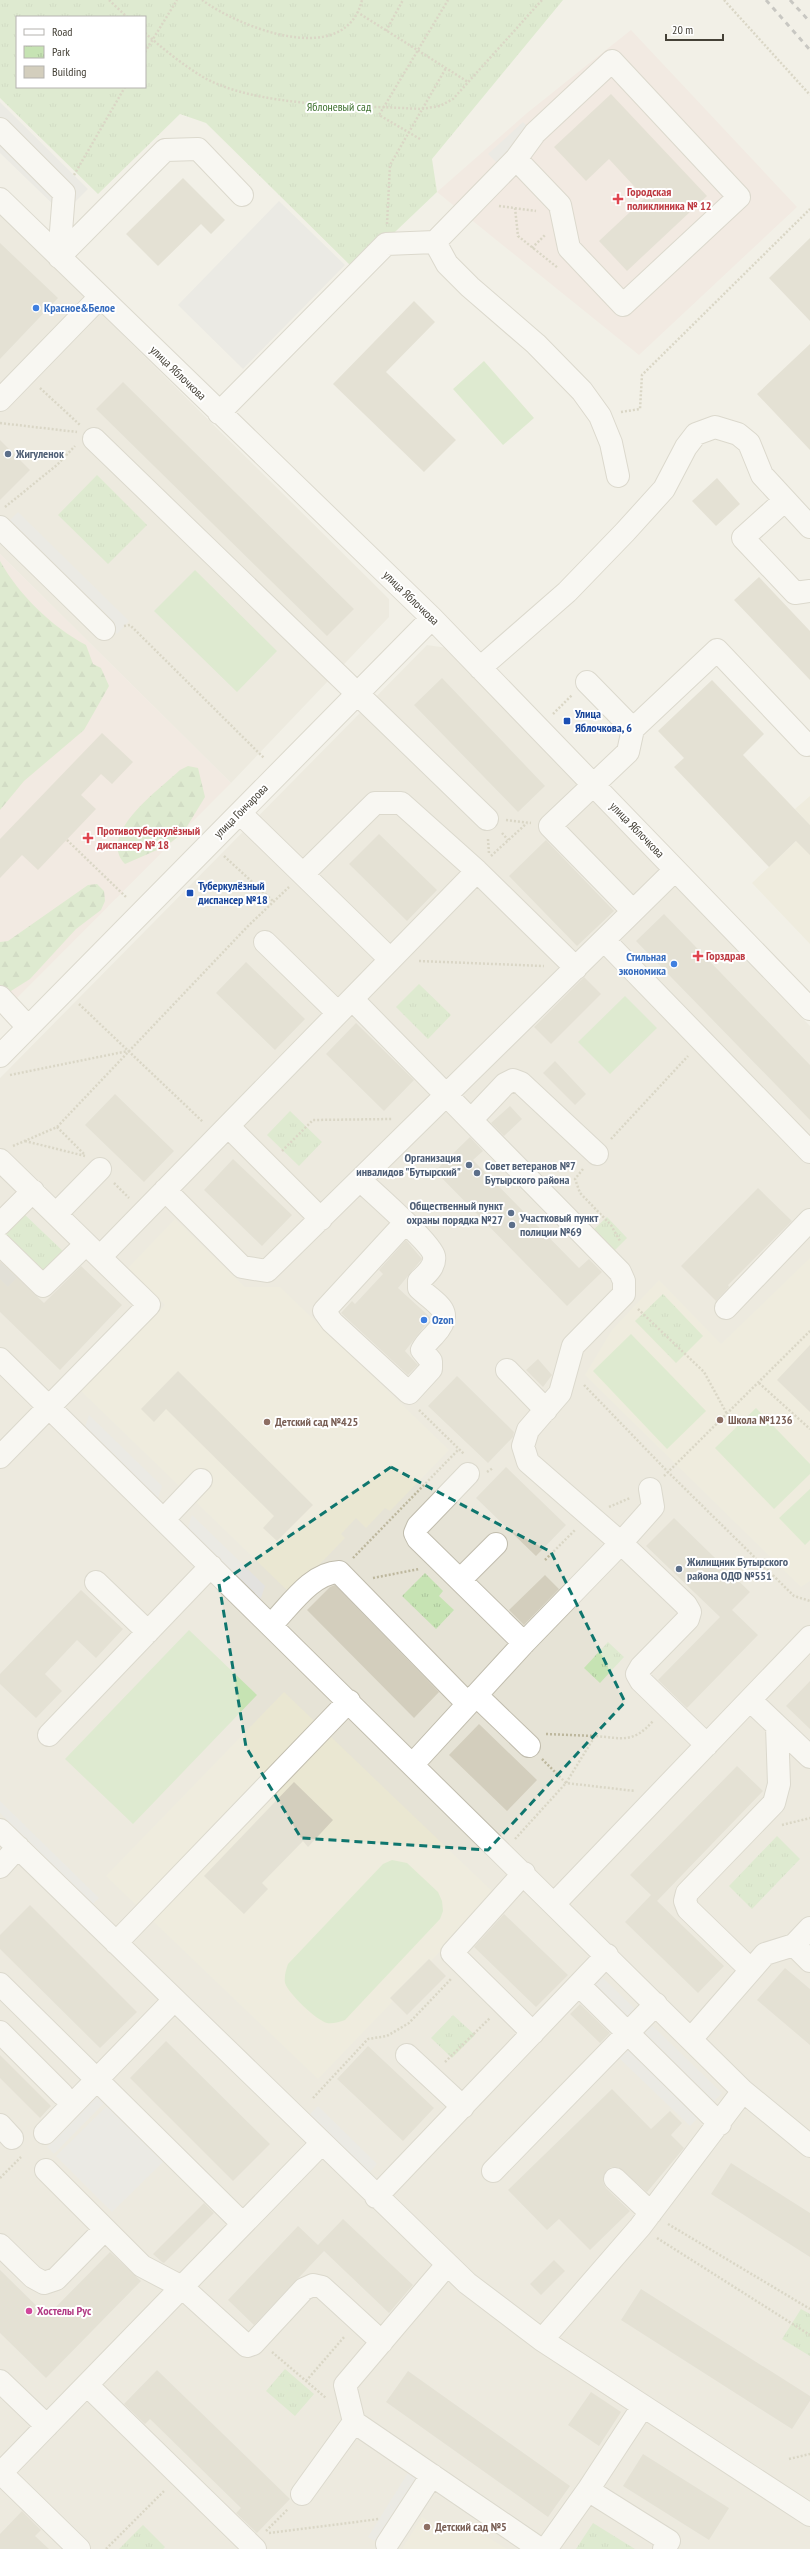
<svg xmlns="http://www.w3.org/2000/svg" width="810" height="2549" font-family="'PT Sans Narrow',sans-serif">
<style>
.residential{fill:#e6e3d6}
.education{fill:#eae7d2}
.medical{fill:#f2e2db}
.green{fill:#c6e3b3}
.forest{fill:url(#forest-firs)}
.park{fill:url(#park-tufts);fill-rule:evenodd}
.parking{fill:#e3e2df}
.building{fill:#d3cebd}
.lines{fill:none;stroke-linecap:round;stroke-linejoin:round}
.minor-tunnel{stroke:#cfcdc4;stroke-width:22;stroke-dasharray:22 11;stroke-linecap:butt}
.minor-casing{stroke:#c0bcad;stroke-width:24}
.path{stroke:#bdb79d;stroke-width:2.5;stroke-dasharray:2 2;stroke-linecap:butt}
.minor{stroke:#fff;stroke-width:22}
.rail{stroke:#969696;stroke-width:3;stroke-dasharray:5 5;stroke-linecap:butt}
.marked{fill:none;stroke:#0f766e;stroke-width:3;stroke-dasharray:8 5;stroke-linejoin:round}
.health-dot{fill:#e0444e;stroke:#fff;stroke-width:1.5}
.shop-dot{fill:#3f7fe0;stroke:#fff;stroke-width:1.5}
.service-dot{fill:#5c6f8a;stroke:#fff;stroke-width:1.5}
.transit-dot{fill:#1a4fb4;stroke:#fff;stroke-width:1.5}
.education-dot{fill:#8d6e63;stroke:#fff;stroke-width:1.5}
.hotel-dot{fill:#d1479c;stroke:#fff;stroke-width:1.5}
.labels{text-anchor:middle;stroke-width:4;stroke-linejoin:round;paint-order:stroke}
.park-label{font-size:12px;fill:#3e712f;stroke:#fff}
.health-label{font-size:12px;font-weight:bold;fill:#be3a42;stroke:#fff;text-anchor:start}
.shop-label{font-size:12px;font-weight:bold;fill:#366cbe;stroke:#fff;text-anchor:start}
.street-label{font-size:12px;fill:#454137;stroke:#fff}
.service-label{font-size:12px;font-weight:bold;fill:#4e5e75;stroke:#fff;text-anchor:start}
.transit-label{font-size:12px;font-weight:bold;fill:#164399;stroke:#fff;text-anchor:start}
.education-label{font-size:12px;font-weight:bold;fill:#785e54;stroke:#fff;text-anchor:start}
.hotel-label{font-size:12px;font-weight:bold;fill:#b23c85;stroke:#fff;text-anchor:start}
</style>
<defs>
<pattern id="forest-firs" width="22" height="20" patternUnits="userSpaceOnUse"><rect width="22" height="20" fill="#c6e3b3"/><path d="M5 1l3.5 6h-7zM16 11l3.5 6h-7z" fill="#abc49b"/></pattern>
<pattern id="park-tufts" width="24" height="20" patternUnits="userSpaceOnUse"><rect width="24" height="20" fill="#c6e3b3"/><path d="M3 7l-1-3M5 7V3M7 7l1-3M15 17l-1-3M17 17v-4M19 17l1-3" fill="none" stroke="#abc49b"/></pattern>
</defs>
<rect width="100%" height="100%" fill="#f2f0e7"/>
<path class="residential" d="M0 213 389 599V617L231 783 0 554Z
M427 645 448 648 810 1026V2549H0V1078Z"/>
<path class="education" d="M810 796V825L795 809Z
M810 828V944L752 883Z
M175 1219 245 1287H280L449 1450 390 1511 385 1508 366 1528 356 1518 341 1534 345 1538 291 1594 81 1391 165 1305 128 1268Z
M810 1258V1581L801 1587 585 1375 612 1330 659 1280 721 1344Z
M284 1692 495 1894 431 1961 429 1959 390 1998 393 2001 318 2079 106 1876Z
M422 2517 450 2534 459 2520 507 2549H402Z"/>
<path class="medical" d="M631 30 797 207 639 355 437 192 527 113Z
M0 554 231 783 0 1015Z"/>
<path class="green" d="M484 361 534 418 503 445 453 389Z
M195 570 277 651 237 692 154 611Z
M625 996 657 1028 610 1074 578 1042Z
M631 1334 706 1411 667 1449 593 1371Z
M756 1408 810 1464V1474L774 1509 715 1448Z
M810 1489V1540L805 1545 779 1518Z
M189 1630 257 1695 133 1824 65 1759Z
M392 1860 407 1863 438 1892 442 1901 443 1911 440 1919 345 2020C339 2022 333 2024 327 2023 316 2020 288 1993 285 1983 284 1976 286 1970 288 1964L383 1864Z"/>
<path class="forest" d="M0 561C19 595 52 627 86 645L93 664 101 668 109 686 84 730 24 781 0 810Z
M188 766 198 768 205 797 183 833 166 846 125 864C96 834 159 790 180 770Z
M97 884 104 891 105 901 101 910 76 929 30 979 3 996 0 985V942L8 941 88 885Z"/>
<path class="park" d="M0 0H563L432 159 437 192 355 270 206 123 180 114 98 194 0 98ZM17 17H145V87H17Z
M97 475 147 525 108 564 58 515Z
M419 984 451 1015 428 1039 396 1007Z
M290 1111 322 1142 299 1166 267 1135Z
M23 1213 66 1254 47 1274 5 1233Z
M607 1217 627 1238 613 1252 592 1231Z
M663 1294 703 1336 676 1363 635 1321Z
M425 1573 443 1591 439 1596 454 1610 436 1629 402 1596Z
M608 1642 624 1657 600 1683 584 1668Z
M777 1836 800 1859 752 1909 729 1886Z
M453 2015 475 2035 452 2058 431 2038Z
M801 2309 810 2314V2356L782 2339Z
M285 2369 314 2394 295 2416 266 2391Z
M593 2523 635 2549H576Z
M143 2525 165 2547 163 2549H119Z"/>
<path class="parking" d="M0 102 88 189 63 214 0 153Z
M523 122 532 131 497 163 488 154Z
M279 201 345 265 243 369 178 305Z
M18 512 129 621 117 634 5 525Z
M89 1415 162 1486 157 1501 84 1430Z
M192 1515 265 1586 260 1601 187 1530Z
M0 1801 99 1898 93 1904 0 1813Z
M600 1975 722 2093 690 2126 619 2058 633 2045 581 1994Z
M97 2097 104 2103 54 2154 47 2147Z
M109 2104 165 2160 112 2212 56 2156Z
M318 2106 377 2164 368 2174 309 2115Z
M409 2471 434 2486 388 2549 368 2537Z"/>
<path class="building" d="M611 94 707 196 627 271 599 241 645 198 609 159 586 181 554 147Z
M183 178 225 220 211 234 201 224 158 266 126 234Z
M810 238V321L769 278Z
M0 243 58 298 0 359Z
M414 301 435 322 386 372 456 440 424 472 333 384Z
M810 344V450L757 394Z
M123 382 354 609 327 636 96 409Z
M0 440 30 470 0 500Z
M717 478 740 504 716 526 692 501Z
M759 577 810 631V680L734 600Z
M442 678 545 786 518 812 414 705Z
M712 680 764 734 743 755 810 825V855L796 841 769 867 674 767 684 758 658 731Z
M102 733 133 762 112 784 101 774 81 795 96 809 38 870 22 855 0 878V839Z
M379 834 437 890 407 921 349 864Z
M546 840 614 911 577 946 509 876Z
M664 914 810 1065V1120L636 941Z
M246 962 305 1019 275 1050 216 993Z
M584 977 601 994 551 1044 534 1027Z
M356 1023 414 1080 384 1111 326 1054Z
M555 1061 586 1094 575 1105 543 1073Z
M115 1094 174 1151 144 1182 85 1125Z
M510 1106 522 1119 504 1136 491 1123Z
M470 1137 483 1151 473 1160 579 1268 589 1259 602 1272 567 1306 435 1171Z
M233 1159 292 1215 262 1246 204 1190Z
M758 1188 792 1221 728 1285 729 1287 716 1301 681 1266Z
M406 1240 422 1259 398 1288 431 1318 405 1351 418 1365 408 1375 341 1313 352 1301 355 1304 383 1274 379 1270Z
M0 1261 44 1303 81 1266 122 1305 60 1370 0 1312Z
M810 1345V1412L777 1380Z
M538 1359 552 1375 543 1387 526 1370Z
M178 1371 313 1505 277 1541 263 1528 274 1516 166 1409 154 1422 141 1409Z
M457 1376 514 1432 513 1437 488 1463 428 1406Z
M506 1467 566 1525 536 1556 476 1498Z
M674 1518 750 1592 732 1610 758 1635 687 1708 658 1680 720 1617 646 1546Z
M545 1575 559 1589 524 1625 509 1610Z
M335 1585 439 1692 414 1718 307 1610 330 1587Z
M81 1590 123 1629 96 1658 77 1640 45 1674 62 1691 36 1718 0 1684V1674Z
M810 1681V1729L786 1706Z
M479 1724 537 1780 507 1811 449 1755Z
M737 1766 763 1791 657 1901 653 1897 724 1966 698 1993 625 1922 651 1895 630 1875Z
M294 1782 333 1820 308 1847 303 1841 262 1883 268 1889 244 1914 204 1876Z
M30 1905 137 2012 100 2048 0 1949V1935Z
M504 1914 568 1975 536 2007 474 1947Z
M429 1959 446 1976 407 2015 390 1998Z
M785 1968 810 1989V2045L757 2000Z
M580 2004 610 2033 600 2043 570 2014Z
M166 2041 270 2144 233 2181 130 2078Z
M368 2046 434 2108 403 2141 337 2079Z
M0 2055 51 2106 40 2118 0 2078Z
M612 2089 651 2129 670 2111 682 2123 671 2135 684 2148 647 2192 618 2167H611L606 2171 603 2182 606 2188 630 2211 590 2250 559 2219 547 2230 508 2190Z
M731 2163 810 2213V2257L711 2194Z
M204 2203 214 2213 164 2263 162 2262 153 2254Z
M343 2219 413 2285 389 2313 324 2251 254 2325 228 2300 298 2226 318 2245Z
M110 2252 141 2281 46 2378 0 2333V2270L47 2316Z
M554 2260 565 2271 541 2295 530 2284Z
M641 2289 810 2396V2401L792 2429 621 2320Z
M157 2370 290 2499 257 2533 236 2513 241 2508 150 2419 145 2424 124 2404Z
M408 2371 570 2486 548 2517 386 2402Z
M591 2392 621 2412 599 2446 568 2425Z
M643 2454 729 2508 709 2540 623 2486Z
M22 2511 41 2530 35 2536 49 2549H0V2534Z"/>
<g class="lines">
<path class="minor-tunnel" d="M0 1279 9 1270"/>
<defs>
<path id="minor" d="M0 129 64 193 59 257
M0 199 432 618 810 1009
M435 242 447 264 470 287 536 344 582 391 600 416 611 443 618 476
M59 257 165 150 198 149 242 195
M0 400 100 297
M219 413 386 244 435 242 516 159 535 133 612 61 739 197 623 305 569 248 560 205 516 159
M94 439 487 819
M785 500 743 538 795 593 810 591
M0 527 104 629
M480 668 567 592 625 532 664 489 686 447 696 434 715 427 738 434 749 443 762 475 810 527
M587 682 633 729
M240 813 390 959
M303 874 375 803H401L477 871 576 968
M633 911 550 826 628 752 633 729 717 650 807 745
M604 940 810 1152
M265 942 338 1013
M0 997 28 1027
M352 999 620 1272 624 1281V1294L573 1346 560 1393 528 1430 523 1446 528 1462 621 1543 524 1643 413 1764
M0 1056 432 618
M471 1120 505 1084 513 1080 521 1083 597 1154
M228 1126 321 1219
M0 1160 149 1305 0 1457
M360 1180C373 1192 432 1244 434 1256 436 1267 425 1275 419 1281V1288C438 1306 456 1311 434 1335 430 1339 425 1344 422 1350L431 1361V1369L409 1393 332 1322 324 1311 405 1223
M165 1190 242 1267 267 1271 675 870
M56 1214 100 1169
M0 1224 33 1191
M0 1244 43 1286 86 1244
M100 1257 477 871
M726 1308 810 1220
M0 1359 743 2091 810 2146
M507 1370 546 1410
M468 1474 418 1526 415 1533 418 1539 524 1643
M650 1489 653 1507 621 1543 686 1605 690 1612 688 1619 641 1667 637 1674 641 1681 707 1745
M164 1519 201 1480
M460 1580 496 1544
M96 1582 148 1632
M271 1625C290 1606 311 1573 339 1572L468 1704
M476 1695 529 1746
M750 1700 810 1757
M49 1735 211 1566
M0 1830 467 2283 542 2340 810 2515
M0 1867 18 1847
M524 1873 452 1953 533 2033
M555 1903 810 1637
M116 1943 349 1701
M794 1945 810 1928
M751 1970 688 1909 685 1901 687 1893 774 1803 779 1784 777 1726
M0 1984 243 2224
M579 1985 720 2124
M0 2032 62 2094
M691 2039 765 1954 794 1945 810 1961
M407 2055 463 2107
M0 2125 12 2138
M45 2133 174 2000
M46 2170 105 2229
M493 2171 656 2004
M615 2179 651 2213
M376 2197 607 1955
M0 2245 33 2277 44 2283 56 2279 105 2229 142 2266 182 2287 247 2346 253 2344 304 2289 313 2285 322 2287 382 2342
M542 2340 640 2227 743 2091
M0 2381 47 2426
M87 2385 255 2549
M643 2406 588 2490 669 2541 664 2549
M354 2422 540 2549
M1 2473 79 2549
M0 2474 321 2144
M302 2494 354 2422 345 2385 446 2266
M387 2544 432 2475
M546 2549 588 2490"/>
</defs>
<use href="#minor" class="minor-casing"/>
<path class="path" d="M109 0 127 17
M202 0C239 27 345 70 362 0
M724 0 810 95
M357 12 468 82
M386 31 403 0
M145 33C162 48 183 65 203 77 257 108 359 105 421 109L440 106 453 99 542 0
M145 52 177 0
M420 139 379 115 448 0
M74 175 125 87
M499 206 536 211
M515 208 518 236 558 268
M387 224 390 165 446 68
M532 248 546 234
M40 388 80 425
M621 412 640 409 642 375 810 209
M0 423 77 432
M5 507 57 465 75 446
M124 626 130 625 264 758
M553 714 572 695
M506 820 531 823
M502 833 508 840
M488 839 489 854
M67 840 126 897
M224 856 274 902
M491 856 527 823
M419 961 544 966
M79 1004 203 1122
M10 1075 128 1051
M57 1127 85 1155
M611 1139 688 1056
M25 1141 85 1156
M13 1146 57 1127 248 926 289 887
M282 1151 313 1120 392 1119
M583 1169 575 1179 580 1193 611 1225 620 1241
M114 1183 129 1198
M638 1309 704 1372 727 1414
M759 1383 810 1429
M584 1385 668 1472 794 1596 810 1601
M419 1410 464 1454
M487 1472 493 1468
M664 1476 810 1331
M609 1507 630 1498
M353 1558 459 1449
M545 1560 576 1529
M373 1578 419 1569
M546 1734 595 1736
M542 1759 566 1783 635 1791
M782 1825 810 1818
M515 1839 566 1783 595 1736C622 1738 633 1744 653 1721
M445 2062 490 2018
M313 2098 368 2039 387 2036 409 2023 451 1979
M0 2178 21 2157
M668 2224 810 2309
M657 2238 810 2335
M272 2352 326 2398
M306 2381 345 2336
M789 2459 810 2454
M266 2531 288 2509
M269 2533 379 2519
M106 2549 165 2490"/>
<use href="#minor" class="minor"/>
<path class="rail" d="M766 0 810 50
M790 0 810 22"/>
</g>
<path d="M0 0H810V2549H0ZM391 1467 551 1552 625 1702 488 1850 301 1838 246 1747 219 1584Z" fill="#f2f0e7" fill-opacity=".55" fill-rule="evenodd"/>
<path class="marked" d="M391 1467 551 1552 625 1702 488 1850 301 1838 246 1747 219 1584Z"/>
<g class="health-dot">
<path d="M616 193h4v4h4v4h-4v4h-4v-4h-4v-4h4z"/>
<path d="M86 832h4v4h4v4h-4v4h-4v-4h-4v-4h4z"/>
<path d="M696 950h4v4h4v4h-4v4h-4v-4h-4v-4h4z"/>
</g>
<g class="shop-dot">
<circle cx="36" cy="308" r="4"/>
<circle cx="674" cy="964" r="4"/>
<circle cx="424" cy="1320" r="4"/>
</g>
<g class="service-dot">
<circle cx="8" cy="454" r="4"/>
<circle cx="469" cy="1165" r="4"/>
<circle cx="477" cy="1173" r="4"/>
<circle cx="511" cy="1213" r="4"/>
<circle cx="512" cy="1225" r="4"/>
<circle cx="679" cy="1569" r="4"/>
</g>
<g class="transit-dot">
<rect x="563" y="717" width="8" height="8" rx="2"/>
<rect x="186" y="889" width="8" height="8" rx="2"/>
</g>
<g class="education-dot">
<circle cx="720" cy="1420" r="4"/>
<circle cx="267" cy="1422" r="4"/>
<circle cx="427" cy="2527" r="4"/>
</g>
<circle class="hotel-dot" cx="29" cy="2311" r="4"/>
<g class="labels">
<g class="park-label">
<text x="339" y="111">Яблоневый сад</text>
</g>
<g class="health-label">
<text x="627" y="196">Городская<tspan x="627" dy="14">поликлиника № 12</tspan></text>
<text x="97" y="835">Противотуберкулёзный<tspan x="97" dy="14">диспансер № 18</tspan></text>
<text x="706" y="960">Горздрав</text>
</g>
<g class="shop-label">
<text x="44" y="312">Красное&amp;Белое</text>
<text x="666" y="961" text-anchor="end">Стильная<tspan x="666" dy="14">экономика</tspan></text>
<text x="432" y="1324">Ozon</text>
</g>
<g class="street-label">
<text transform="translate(178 373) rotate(44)" y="4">улица Яблочкова</text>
<text transform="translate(411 598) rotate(44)" y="4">улица Яблочкова</text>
<text transform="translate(241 811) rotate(-45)" y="4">улица Гончарова</text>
<text transform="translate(637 830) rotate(46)" y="4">улица Яблочкова</text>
</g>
<g class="service-label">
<text x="16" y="458">Жигуленок</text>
<text x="461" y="1162" text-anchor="end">Организация<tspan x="461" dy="14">инвалидов "Бутырский"</tspan></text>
<text x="485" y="1170">Совет ветеранов №7<tspan x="485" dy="14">Бутырского района</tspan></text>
<text x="503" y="1210" text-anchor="end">Общественный пункт<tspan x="503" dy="14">охраны порядка №27</tspan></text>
<text x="520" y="1222">Участковый пункт<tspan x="520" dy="14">полиции №69</tspan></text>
<text x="687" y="1566">Жилищник Бутырского<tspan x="687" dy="14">района ОДФ №551</tspan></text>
</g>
<g class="transit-label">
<text x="575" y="718">Улица<tspan x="575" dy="14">Яблочкова, 6</tspan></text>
<text x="198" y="890">Туберкулёзный<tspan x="198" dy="14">диспансер №18</tspan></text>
</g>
<g class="education-label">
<text x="728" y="1424">Школа №1236</text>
<text x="275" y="1426">Детский сад №425</text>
<text x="435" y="2531">Детский сад №5</text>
</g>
<g class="hotel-label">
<text x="37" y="2315">Хостелы Рус</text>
</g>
</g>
<rect x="16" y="16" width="130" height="72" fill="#ffffff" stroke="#b5b3af"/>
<rect x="24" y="29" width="20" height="6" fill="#ffffff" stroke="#b5b3af"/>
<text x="52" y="36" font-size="12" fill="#454137">Road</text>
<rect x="24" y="46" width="20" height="12" fill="url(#park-tufts)" stroke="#b5b3af"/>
<text x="52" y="56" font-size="12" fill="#454137">Park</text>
<rect x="24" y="66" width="20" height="12" fill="#d3cebd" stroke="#b5b3af"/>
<text x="52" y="76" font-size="12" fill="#454137">Building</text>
<path d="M666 34v6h57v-6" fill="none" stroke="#454137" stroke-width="2"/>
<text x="672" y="34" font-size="12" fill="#454137" stroke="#ffffff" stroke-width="3" paint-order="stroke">20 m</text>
</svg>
